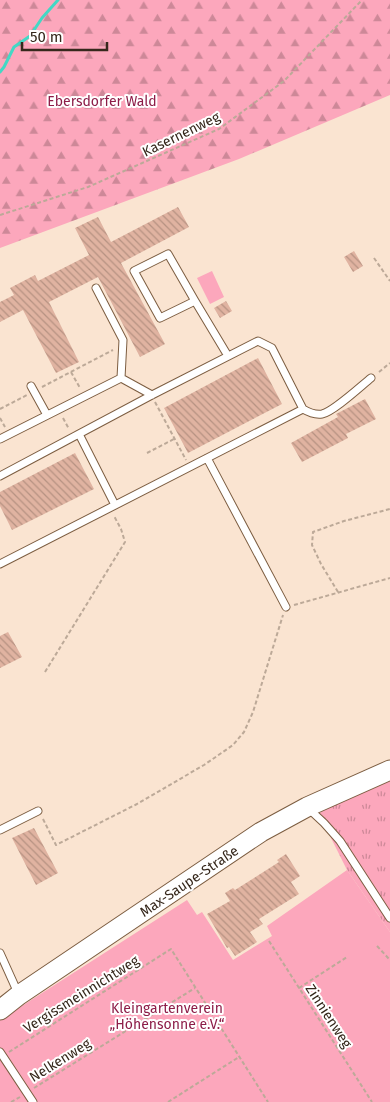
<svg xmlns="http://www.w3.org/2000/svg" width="390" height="1102" font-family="'Fira Sans',sans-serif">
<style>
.grass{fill:url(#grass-tufts)}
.forest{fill:url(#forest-firs)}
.garden{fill:#fca7bc}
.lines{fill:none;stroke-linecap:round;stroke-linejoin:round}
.stream{stroke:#43d8c5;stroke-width:3}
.building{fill:url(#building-back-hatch)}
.lane-casing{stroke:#7c5d41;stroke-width:9}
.secondary-casing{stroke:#7c5d41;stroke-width:21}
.path{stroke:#bca998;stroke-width:2;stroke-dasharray:4 2.5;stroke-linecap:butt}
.lane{stroke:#fff;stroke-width:7}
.secondary{stroke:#fff;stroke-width:19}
.labels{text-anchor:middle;stroke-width:4;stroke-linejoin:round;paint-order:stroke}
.park-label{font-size:14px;fill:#8d1d48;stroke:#fff}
.street-label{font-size:14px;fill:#36281c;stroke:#fff}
</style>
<defs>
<pattern id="grass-tufts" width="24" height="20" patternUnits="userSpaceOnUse" patternTransform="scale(1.25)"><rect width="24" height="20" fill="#fca7bc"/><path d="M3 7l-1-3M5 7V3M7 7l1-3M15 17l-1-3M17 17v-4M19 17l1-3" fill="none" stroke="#cd8898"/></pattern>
<pattern id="forest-firs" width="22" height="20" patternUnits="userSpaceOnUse" patternTransform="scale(1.25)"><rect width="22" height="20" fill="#fca7bc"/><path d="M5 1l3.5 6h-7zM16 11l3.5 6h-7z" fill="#cd8898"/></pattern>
<pattern id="building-back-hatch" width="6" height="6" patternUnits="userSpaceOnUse" patternTransform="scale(1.25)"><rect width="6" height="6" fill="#e0b3a1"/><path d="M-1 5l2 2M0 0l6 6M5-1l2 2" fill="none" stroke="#b69282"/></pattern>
</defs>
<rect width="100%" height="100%" fill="#fae4d1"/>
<path class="grass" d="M390 781V932L347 870 319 814 323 810Z"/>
<path class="forest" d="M0 0H390V95L239 159 0 248Z"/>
<path class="garden" d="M212 271 224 297 210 304 197 278Z
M347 870 390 932V1102H0V1020L187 900 197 915 202 912 233 960 272 936 267 926Z"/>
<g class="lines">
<path class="stream" d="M0 72 4 67 14 47 30 36 42 18 58 0"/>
</g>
<path class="building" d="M178 207 189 227 121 263 165 344 140 357 98 277 49 302 79 362 56 373 23 310 0 322V302L14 295 10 288 35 275 38 281 89 255 75 228 98 217 111 242Z
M354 251 363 266 353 272 344 257Z
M226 301 232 311 220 318 214 308Z
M258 358 282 404 188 453 164 408Z
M365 399 376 419 346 434 348 438 302 462 291 443 338 417 336 414Z
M75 453 94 489 12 530 0 506V492Z
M8 632 22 657 0 668V636Z
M34 828 58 873 36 885 12 838Z
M286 854 300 876 291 882 299 894 259 919 263 924 250 932 257 942 235 956 229 947 227 948 207 914 230 901 225 893 233 888 235 890 279 862 277 860Z"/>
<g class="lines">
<defs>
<path id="lane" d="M96 288 123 340 121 378
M195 301 160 318 134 271 168 254 195 301 228 356
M31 386 47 415
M303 409C308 412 315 415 322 414 333 412 361 386 371 378
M79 434 115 505
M0 439 121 378 152 395
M207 458 286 607
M0 476 152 395 258 341 272 348 303 409 0 564
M309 809 324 823 340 841 390 918
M0 830 38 811
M0 953 18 993
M0 1052 33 1102"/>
<path id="secondary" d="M0 1010 19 995 261 832 307 807 390 770"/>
</defs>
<use href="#lane" class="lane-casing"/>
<use href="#secondary" class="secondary-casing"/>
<path class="path" d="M0 215 88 187 219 129 284 81 362 0
M374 258 390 281
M71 372 80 388
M379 372 390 363
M42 387 113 350
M155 402 186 460
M0 409 27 395
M0 418 5 427
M63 418 69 429
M147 453 174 439
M338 592 321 564 312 545 313 532 344 521 390 509
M294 605 390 578
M45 672 125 542 121 529 114 516
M43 819 56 845 137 804 204 765 233 745 244 732 253 712 283 615
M269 941 372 1102
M377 946 390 960
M299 988 347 957
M9 1052 171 949 268 1102
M34 1088 195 988
M11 1102 20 1097
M168 1102 239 1057"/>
<use href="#lane" class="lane"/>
<use href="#secondary" class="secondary"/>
</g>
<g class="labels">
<g class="park-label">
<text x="102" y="106">Ebersdorfer Wald</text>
<text x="167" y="1013">Kleingartenverein<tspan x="167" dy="16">„Höhensonne e.V.“</tspan></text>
</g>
<g class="street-label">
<text transform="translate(181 134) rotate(-26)" y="5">Kasernenweg</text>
<text transform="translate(189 881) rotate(-34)" y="5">Max-Saupe-Straße</text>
<text transform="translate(81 994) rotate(-32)" y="5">Vergissmeinnichtweg</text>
<text transform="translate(329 1016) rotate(57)" y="5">Zinnienweg</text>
<text transform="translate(60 1060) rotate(-32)" y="5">Nelkenweg</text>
</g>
</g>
<path d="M22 42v8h85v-8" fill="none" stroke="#36281c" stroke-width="2.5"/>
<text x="30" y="42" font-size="15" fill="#36281c" stroke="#ffffff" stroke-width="4" paint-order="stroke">50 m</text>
</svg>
